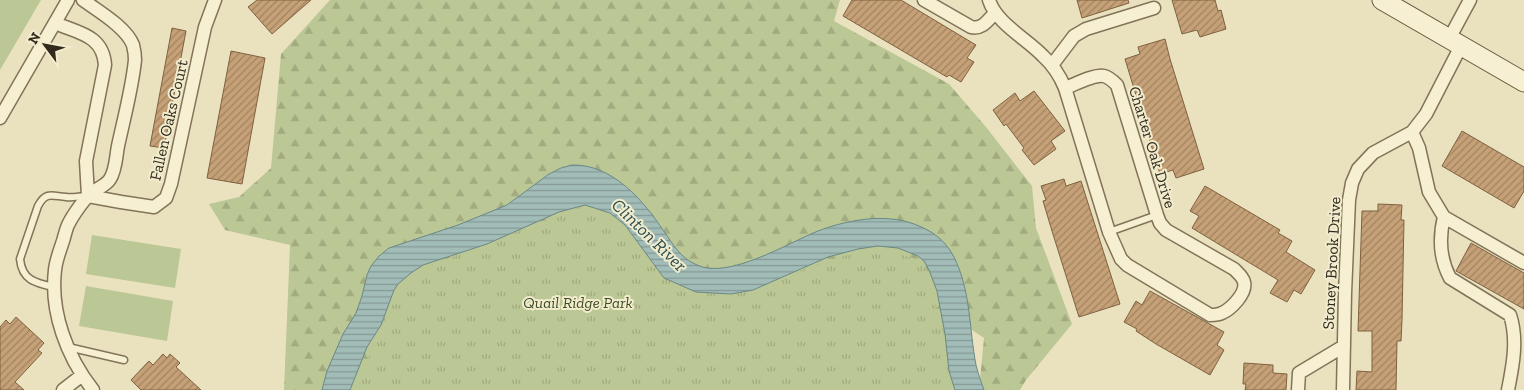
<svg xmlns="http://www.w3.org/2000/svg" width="1524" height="390" font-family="'Zilla Slab',serif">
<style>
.green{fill:#bbc794}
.forest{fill:url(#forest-firs)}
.park{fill:url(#park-tufts)}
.water{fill:url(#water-rules);stroke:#6a8985}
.building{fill:url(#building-hatch);stroke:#7f6140}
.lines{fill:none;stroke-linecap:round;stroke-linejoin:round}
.lane-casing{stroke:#827359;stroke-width:9}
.street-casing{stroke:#827359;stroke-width:15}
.secondary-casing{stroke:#63543c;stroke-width:21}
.lane{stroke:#f6efd2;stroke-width:6}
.street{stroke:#f6efd2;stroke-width:12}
.secondary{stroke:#f6efd2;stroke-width:19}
.labels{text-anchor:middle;stroke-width:4;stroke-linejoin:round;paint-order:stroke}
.street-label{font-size:16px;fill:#322a1c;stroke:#f2ecce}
.park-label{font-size:16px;font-style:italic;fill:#3e4d24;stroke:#f2ecce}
.water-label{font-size:18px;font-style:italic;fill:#2c4f51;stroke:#f2ecce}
</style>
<defs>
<pattern id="forest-firs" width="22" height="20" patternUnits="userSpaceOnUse" patternTransform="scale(1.25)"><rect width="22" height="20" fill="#bbc794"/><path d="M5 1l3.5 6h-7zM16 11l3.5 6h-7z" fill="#a1ab7f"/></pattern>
<pattern id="park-tufts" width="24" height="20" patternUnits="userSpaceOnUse" patternTransform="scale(1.25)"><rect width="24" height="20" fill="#bbc794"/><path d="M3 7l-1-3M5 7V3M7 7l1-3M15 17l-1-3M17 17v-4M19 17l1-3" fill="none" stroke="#a1ab7f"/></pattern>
<pattern id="water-rules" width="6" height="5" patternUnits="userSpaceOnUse" patternTransform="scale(1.25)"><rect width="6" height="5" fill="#a2bcb8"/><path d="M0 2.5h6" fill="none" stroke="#859995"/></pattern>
<pattern id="building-hatch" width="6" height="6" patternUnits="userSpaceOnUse" patternTransform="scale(1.25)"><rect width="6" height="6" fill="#c6a177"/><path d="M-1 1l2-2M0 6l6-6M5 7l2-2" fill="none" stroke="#a18361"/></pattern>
</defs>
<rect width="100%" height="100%" fill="#eae2bf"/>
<path class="green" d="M0 0H41L0 70Z
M92 235 181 249 175 288 86 274Z
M86 286 173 301 167 341 79 326Z"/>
<path class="forest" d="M330 0H840L834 21 949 84 986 127 1032 186 1036 228 1072 324 1026 380 1020 390H979L984 338 963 324 948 390H284L290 245 225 230 209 204 239 197 271 168 281 54Z"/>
<path class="park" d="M585 205 625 225 731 294 871 247 924 261 959 390H357L392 296 411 273Z"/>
<path class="water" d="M572 165C612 164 643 200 663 230 673 244 680 258 697 265 728 280 788 243 818 231 847 220 884 213 914 224 933 231 945 240 954 257 971 291 969 329 976 365 978 373 981 382 984 390H955L949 371 945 334 937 291 929 270 924 261 918 256 898 248 878 246 858 249 828 257 753 290 731 294 696 292 664 278 625 225 610 213 585 205 559 212 487 244 423 265 411 273 398 284 394 290 381 325 367 347 350 390H322L327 371 343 334 356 313 362 296 367 275 371 266 379 256 389 248 458 225 507 205 549 174 561 168Z"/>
<path class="building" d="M257 0H311L272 34 248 7Z
M852 0H901L976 45 967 58 974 62 961 82 949 75 947 77 843 16Z
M1077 0H1128L1129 3 1082 18Z
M1172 0H1215L1218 11 1221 10 1226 29 1200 37 1197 30 1182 34Z
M172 28 186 31 164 148 150 146Z
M1165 39 1170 59 1204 169 1176 178 1173 170 1160 174 1125 59 1140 54 1138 47Z
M231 51 265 58 242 184 207 178Z
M1034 91 1065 131 1051 141 1056 149 1034 165 1022 150 1024 148 1006 124 1004 126 993 110 1015 93 1020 101Z
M1462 131 1524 167V191L1514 208 1442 166Z
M1064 179 1066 186 1081 181 1120 304 1079 317 1052 231 1043 201 1046 200 1041 186Z
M1205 186 1280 230 1278 233 1292 241 1286 252 1315 270 1301 294 1294 290 1287 302 1270 293 1278 280 1192 228 1199 216 1190 211Z
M1378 204 1402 205 1401 220H1404L1402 320 1401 341H1397L1396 390H1356L1357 371 1372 372V331H1358L1362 211H1378Z
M1471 243 1524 273V309L1456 271Z
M1150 291 1224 332 1217 345 1224 350 1210 375 1156 344 1136 331 1137 329 1124 322 1136 301 1142 305Z
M16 317 44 343 38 350 42 353 15 382 24 390H0V327L6 320 10 324Z
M163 354 167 358 170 354 180 363 176 367 201 390H141L131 380 149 361 153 365Z
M1244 363 1273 365V373L1287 374 1286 390H1245L1246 384H1243Z"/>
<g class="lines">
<defs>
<path id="lane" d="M1109 232 1157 215
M54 287C35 283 22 280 20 259L38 206C46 191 52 196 66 197 73 198 80 196 87 196
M68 347 124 360"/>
<path id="street" d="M83 0C98 11 126 27 133 45 134 49 135 56 135 60 132 89 124 118 118 146 116 156 116 170 110 179 106 186 95 189 89 195 83 201 73 215 69 223 66 228 65 235 63 241 60 250 56 260 55 270 50 312 67 357 93 390
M924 0 971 27C982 30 988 20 995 13
M989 0C996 23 1027 39 1043 56 1053 65 1060 76 1065 88L1109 232 1121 259 1127 265 1210 315C1214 315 1218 315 1222 313 1231 309 1247 293 1244 282 1243 277 1238 273 1234 269L1166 230 1160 223 1157 215 1117 85C1113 81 1109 77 1104 76 1094 74 1074 85 1065 88
M55 23C78 33 103 35 105 65L86 161 88 196
M1449 39 1470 0
M1052 65 1074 36 1086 29 1154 8
M0 118 68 0
M1412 132 1419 148 1429 192 1444 217 1524 263
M88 196 121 202 154 207 166 198 171 184 205 27 215 0
M1444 217C1439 237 1440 259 1450 278L1510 315C1518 339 1513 365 1508 390
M63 390 81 376
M1298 390 1299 373 1344 346
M1343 390 1345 293 1349 200 1352 183 1358 169 1373 153 1412 132 1426 114 1461 46"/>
<path id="secondary" d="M1382 0 1524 82"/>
</defs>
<use href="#lane" class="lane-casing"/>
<use href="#street" class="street-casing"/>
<use href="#secondary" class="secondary-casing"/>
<use href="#lane" class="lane"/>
<use href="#street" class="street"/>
<use href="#secondary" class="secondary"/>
</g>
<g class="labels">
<g class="street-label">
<text transform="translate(168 120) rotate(-77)" y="6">Fallen Oaks Court</text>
<text transform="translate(1153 147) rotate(73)" y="6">Charter Oak Drive</text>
<text transform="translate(1331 263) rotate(-87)" y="6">Stoney Brook Drive</text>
</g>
<g class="park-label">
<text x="578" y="308">Quail Ridge Park</text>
</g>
<g class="water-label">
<text transform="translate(649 235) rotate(44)" y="6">Clinton River</text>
</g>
</g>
<g transform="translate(45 45) rotate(302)" stroke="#f2ecce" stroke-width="4" paint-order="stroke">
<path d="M0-4L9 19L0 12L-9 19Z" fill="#322a1c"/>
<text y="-8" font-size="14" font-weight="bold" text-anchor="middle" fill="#322a1c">N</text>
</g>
</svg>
